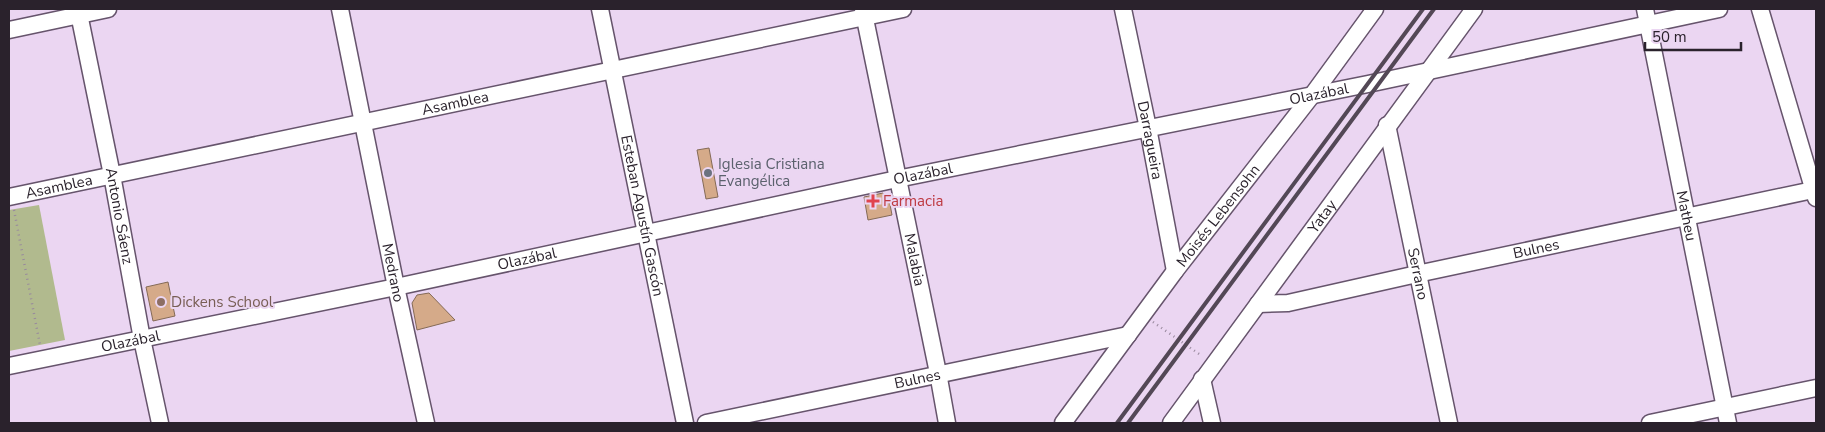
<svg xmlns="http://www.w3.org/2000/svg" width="1825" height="432" font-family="'Nunito Sans',sans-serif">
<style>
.green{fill:#b1ba8e}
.building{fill:#d5aa89;stroke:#846a56}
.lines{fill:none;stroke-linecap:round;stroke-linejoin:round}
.minor-casing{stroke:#66546c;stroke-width:19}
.path{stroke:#98899d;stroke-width:2.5;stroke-dasharray:1 4;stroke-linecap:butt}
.minor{stroke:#fff;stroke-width:16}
.rail{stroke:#534856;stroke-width:4}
.worship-dot{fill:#6b7280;stroke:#ebd6f2;stroke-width:2}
.health-dot{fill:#e0444e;stroke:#ebd6f2;stroke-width:2}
.education-dot{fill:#8d6e63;stroke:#ebd6f2;stroke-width:2}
.labels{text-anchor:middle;stroke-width:4;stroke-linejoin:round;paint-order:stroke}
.street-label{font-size:15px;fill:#2a222c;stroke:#ebd6f2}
.worship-label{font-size:15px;fill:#5b616d;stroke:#ebd6f2;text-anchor:start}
.health-label{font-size:15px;fill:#be3a42;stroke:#ebd6f2;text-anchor:start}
.education-label{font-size:15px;fill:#785e54;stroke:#ebd6f2;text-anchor:start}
</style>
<rect width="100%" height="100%" fill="#ebd6f2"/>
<path class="green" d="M39 205 65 340 9 351V210Z"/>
<path class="building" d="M709 148 718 197 706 199 697 150Z
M883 193 889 199 892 215 868 220 864 197Z
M168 282 175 316 153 321 146 287Z
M429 293 455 320 417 330 412 303 417 295Z"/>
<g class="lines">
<defs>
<g id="minor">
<path id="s1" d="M78 9 112 175 142 339 160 423"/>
<path id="s2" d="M340 9 396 287 426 423"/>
<path id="s3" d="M600 9 685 423"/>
<path id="s4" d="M863 9 938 373 947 423"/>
<path id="s5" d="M1123 9 1148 128 1175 271"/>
<path id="s6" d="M1645 9 1728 423"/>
<path d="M1760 9 1816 198"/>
<path d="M9 30 108 9"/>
<path id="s7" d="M1387 125 1449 423"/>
<path id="s8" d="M9 197 903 9"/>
<path id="s9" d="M1258 304 1288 303 1417 274 1813 190"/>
<path id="s10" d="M9 366 396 287 897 179 1368 84 1719 9"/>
<path d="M1202 379 1212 423"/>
<path id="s11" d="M706 423 1128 335"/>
<path id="s12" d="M1063 423 1175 271 1313 94 1375 9"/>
<path id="s13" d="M1171 423 1474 9"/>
<path d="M1650 423 1816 388"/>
</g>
</defs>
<use href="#minor" class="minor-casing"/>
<path class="path" d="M14 210 40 345
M1153 322 1202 356"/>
<use href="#minor" class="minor"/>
<path class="rail" d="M1117 423 1423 9
M1128 423 1434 9"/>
</g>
<circle class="worship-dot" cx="708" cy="173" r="5"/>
<path class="health-dot" d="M870.5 193.5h5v5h5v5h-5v5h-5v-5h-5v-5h5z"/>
<circle class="education-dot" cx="161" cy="302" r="5"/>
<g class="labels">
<g class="street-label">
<text dy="5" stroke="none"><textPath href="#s10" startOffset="1338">Olazábal</textPath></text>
<text dy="5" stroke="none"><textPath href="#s8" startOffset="456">Asamblea</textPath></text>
<text dy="5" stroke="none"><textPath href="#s5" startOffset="134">Darragueira</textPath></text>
<text dy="5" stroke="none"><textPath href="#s10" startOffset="934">Olazábal</textPath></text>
<text dy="5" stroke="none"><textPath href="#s8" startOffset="51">Asamblea</textPath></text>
<text dy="5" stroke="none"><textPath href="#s1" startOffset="211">Antonio Sáenz</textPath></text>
<text dy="5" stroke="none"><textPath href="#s3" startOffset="211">Esteban Agustín Gascón</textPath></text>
<text dy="5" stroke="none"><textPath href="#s12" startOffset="259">Moisés Lebensohn</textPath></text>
<text dy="5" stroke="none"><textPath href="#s13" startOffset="256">Yatay</textPath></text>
<text dy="5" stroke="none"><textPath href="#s6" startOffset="211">Matheu</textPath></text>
<text dy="5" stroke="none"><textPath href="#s9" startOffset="284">Bulnes</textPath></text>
<text dy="5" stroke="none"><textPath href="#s10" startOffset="529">Olazábal</textPath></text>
<text dy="5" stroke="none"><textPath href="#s4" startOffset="256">Malabia</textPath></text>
<text dy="5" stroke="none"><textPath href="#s2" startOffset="269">Medrano</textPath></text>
<text dy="5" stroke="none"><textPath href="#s7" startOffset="152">Serrano</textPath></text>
<text dy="5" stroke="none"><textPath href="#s10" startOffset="124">Olazábal</textPath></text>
<text dy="5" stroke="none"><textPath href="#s11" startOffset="216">Bulnes</textPath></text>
</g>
<g class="worship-label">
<text x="718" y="169">Iglesia Cristiana<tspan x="718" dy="17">Evangélica</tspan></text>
</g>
<g class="health-label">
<text x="883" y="206">Farmacia</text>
</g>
<g class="education-label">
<text x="171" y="307">Dickens School</text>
</g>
</g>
<rect width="1825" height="432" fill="none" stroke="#2a222c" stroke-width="20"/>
<path d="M1645 42v8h96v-8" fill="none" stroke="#2a222c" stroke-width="2.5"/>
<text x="1652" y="42" font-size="15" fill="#2a222c" stroke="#ebd6f2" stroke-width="4" paint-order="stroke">50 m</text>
</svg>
